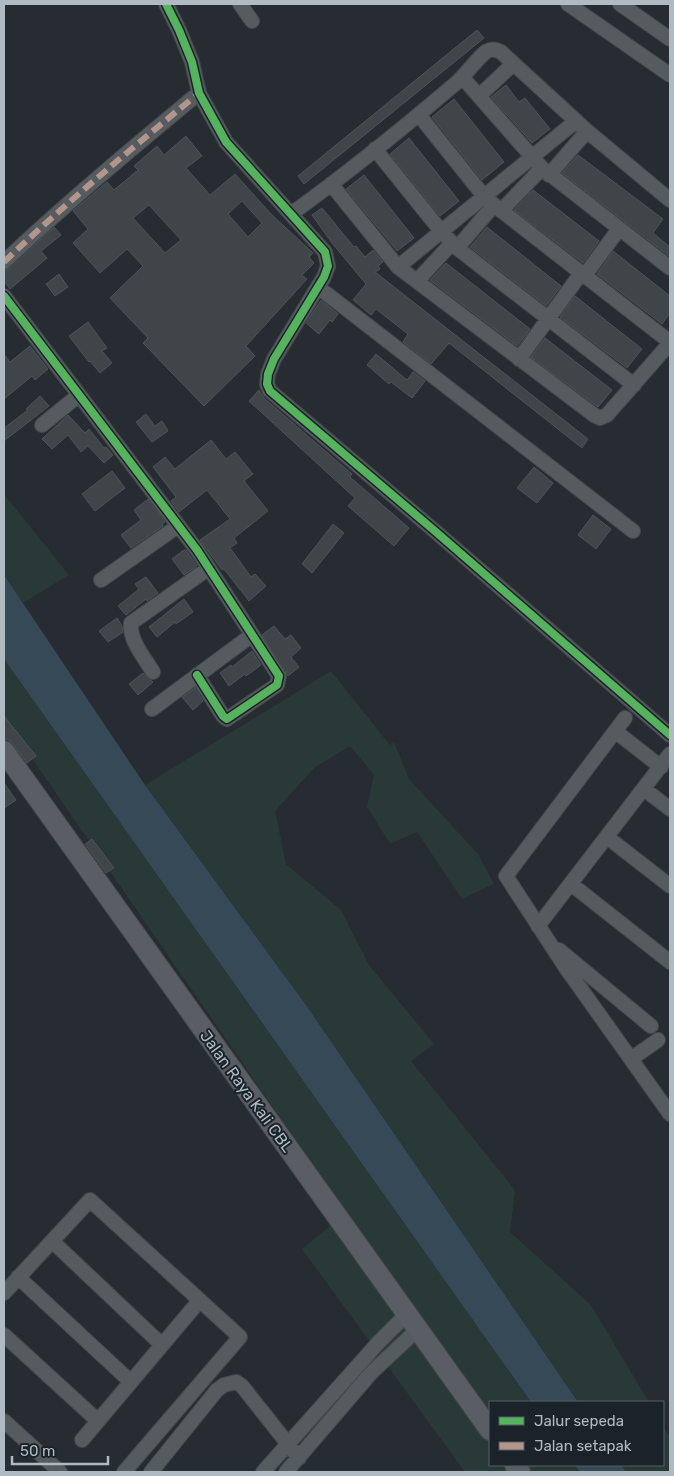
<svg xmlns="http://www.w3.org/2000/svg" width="674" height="1476" font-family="Rubik,sans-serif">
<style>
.green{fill:#283937}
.water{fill:#354956}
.building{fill:#3f4549;stroke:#4d5459;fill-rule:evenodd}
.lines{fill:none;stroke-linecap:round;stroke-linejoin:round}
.street-casing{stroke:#44484b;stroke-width:16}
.secondary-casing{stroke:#44484b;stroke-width:22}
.street{stroke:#555b5f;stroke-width:14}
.secondary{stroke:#5a5e64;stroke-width:20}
.quiet{stroke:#b2968c;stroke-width:6;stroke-dasharray:12 6;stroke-linecap:butt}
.cycleway-casing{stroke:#1b232a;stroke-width:11}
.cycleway{stroke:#56b35d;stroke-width:8}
.labels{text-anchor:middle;stroke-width:4;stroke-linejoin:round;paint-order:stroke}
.street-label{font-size:16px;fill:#afbac2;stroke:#1b232a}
</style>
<rect width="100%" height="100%" fill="#262c31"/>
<path class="green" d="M4 494 69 575 23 603 4 576Z
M4 659 531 1402H490V1465H575L580 1472H465L302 1249 346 1213 4 718Z
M331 671 390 745 394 742 409 779 478 854 494 884 462 899 417 832 390 844 367 807 374 775 350 746 314 768 275 811 286 864 341 910 369 965 434 1044 411 1061 515 1190 510 1232 591 1305 649 1402H578L306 1005 145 785Z
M663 1426 670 1438V1472H626L621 1465H663Z"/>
<path class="water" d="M4 575 145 785 306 1005 578 1402H531L4 659Z
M575 1465H621L626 1472H580Z"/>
<path class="building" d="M477 30 484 38 304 184 298 176Z
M506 85 519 102 525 98 550 129 532 143 491 97Z
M454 99 504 162 482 180 432 117Z
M186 136 202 156 186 168 210 195 235 174 272 215 313 253 309 257 314 263 302 275 307 279 246 346 255 356 204 406 143 343 148 338 110 298 143 266 127 249 100 273 73 243 88 229 73 211 107 182 114 190 138 170 134 166 157 146 164 155ZM242 201 262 223 248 237 228 214ZM149 205 181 240 165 253 133 218Z
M409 138 459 201 440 216 390 154Z
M578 155 663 219 653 233 670 247V257L562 173Z
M364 175 414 238 397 251 346 189Z
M533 190 599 241 583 263 514 210Z
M322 208 354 247 356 246 365 257 373 250 383 262 378 266 380 269 375 272 588 439 582 448 449 343 431 364 403 342 408 334 376 309 371 315 353 300 366 284 332 243 312 215Z
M54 227 61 235 41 251 47 258 10 289 4 281V271L10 268Z
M487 227 561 286 546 306 470 247Z
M613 251 670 296V313L662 324 597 274Z
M446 263 530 329 517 346 430 280Z
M59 274 68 287 55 296 46 284Z
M575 296 642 349 627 368 560 317Z
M321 300 338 314 332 322 330 320 319 334 306 323Z
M88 322 107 348 102 351 112 363 100 373 90 361 89 362 69 336Z
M545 338 612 390 598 407 531 357Z
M30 346 48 369 35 380 32 376 4 399V354L10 362Z
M376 354 407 380 413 372 425 381 412 398 391 382 389 384 367 365Z
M259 390 264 398 352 474 350 477 409 528 394 546 348 506 355 498 249 401Z
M40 396 49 406 4 441V428L28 410 26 409Z
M146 414 155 426 162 421 168 431 152 442 136 422Z
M68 415 85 433 89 429 104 448 106 447 113 455 104 463 88 446 81 452 68 435 52 449 42 439Z
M211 440 226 459 235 452 253 474 244 481 268 511 234 538 237 543 230 548 251 577 255 574 266 586 249 601 224 569 222 570 200 540 230 519 207 490 179 512 171 501 176 497 153 467 165 457 175 469Z
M534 467 553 483 537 503 517 488Z
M112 471 125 488 95 511 82 494Z
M148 499 165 522 162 524 163 526 131 548 121 535 141 520 134 510Z
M593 515 611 529 596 549 578 535Z
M333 524 344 533 312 573 302 564Z
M184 550H186L197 566 184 575 172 559Z
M146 577 158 593 147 601 146 599 126 615 118 606 139 589 135 584Z
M184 599 193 612 176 624 175 622 157 637 149 627Z
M117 618 122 626 123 632 108 642 99 631Z
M274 626 285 639 291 635 301 648 291 657 299 667 288 676 262 635Z
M252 651 261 665 246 676 245 674 229 686 220 673 231 665 232 667Z
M143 673 153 682 138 695 129 684Z
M195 688 203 701 193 710 182 697Z
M4 716 36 756 27 763 13 744 9 740 4 739Z
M4 783 16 800 4 808Z
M92 839 114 868 106 873 85 844Z"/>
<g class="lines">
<defs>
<path id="street" d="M166 4 179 30 192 62 199 93 226 142 325 252 328 266 324 277 274 359 268 374 267 384 270 391 436 532 670 735
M240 4 252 21
M568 4 670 75
M620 4 670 39
M463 78 542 168 670 268
M479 96 513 64
M419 115 483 195 494 205 670 342
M375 149 441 231 457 248 634 385
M549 175 587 131
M331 184 398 267 594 415 600 418 607 415 670 343
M502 210 542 168
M291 214C348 173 402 129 455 84 465 76 478 57 487 51 492 48 496 50 501 52L587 131 670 200
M457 248 494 205
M4 262C66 203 132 148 199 93
M398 267 576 121
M585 275 619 229
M417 281 452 243
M318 287 633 531
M4 296 197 550 279 676 277 685 227 719 223 716 197 675
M519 359 582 272
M42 425 79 395
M101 580 178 526
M153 672C144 657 129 640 131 623L209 568
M152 709 252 635
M625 718 506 876 566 968 670 1114
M615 731 661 767
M644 789 670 809
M607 837 670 886
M571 884 670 962
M538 926 670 754
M559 950 651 1026
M631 1059 658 1040
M52 1241 162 1345
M18 1277 131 1382
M4 1293 90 1200 240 1337 124 1472
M4 1335 98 1421
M4 1421 60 1472
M82 1440 200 1300
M151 1472 217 1390 224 1385 236 1382 242 1386 299 1458
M263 1472 378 1343 407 1314
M286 1472 371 1373 418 1329"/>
<path id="secondary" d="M4 751 490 1430
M515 1465 520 1472"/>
</defs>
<use href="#street" class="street-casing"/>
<use href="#secondary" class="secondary-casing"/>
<use href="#street" class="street"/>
<use href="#secondary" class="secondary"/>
<path class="quiet" d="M4 262C66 203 132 148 199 93"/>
<defs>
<path id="cycleway" d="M166 4 179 30 192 62 199 93 226 142 325 252 328 266 324 277 274 359 268 374 267 384 270 391 436 532 670 735
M4 296 197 550 279 676 277 685 227 719 223 716 197 675"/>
</defs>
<use href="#cycleway" class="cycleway-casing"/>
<use href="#cycleway" class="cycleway"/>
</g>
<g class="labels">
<g class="street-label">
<text transform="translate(247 1091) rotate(54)" y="6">Jalan Raya Kali CBL</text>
</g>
</g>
<rect width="674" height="1476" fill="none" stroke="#afbac2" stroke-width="10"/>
<rect x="489" y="1401" width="175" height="65" fill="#1b232a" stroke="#565f67"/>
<rect x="499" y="1417" width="25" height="8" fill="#56b35d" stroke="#565f67"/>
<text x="534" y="1426" font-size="15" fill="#afbac2">Jalur sepeda</text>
<rect x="499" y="1442" width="25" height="8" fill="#b2968c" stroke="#565f67"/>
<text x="534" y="1451" font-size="15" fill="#afbac2">Jalan setapak</text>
<path d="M12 1456v8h96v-8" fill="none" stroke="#afbac2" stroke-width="2.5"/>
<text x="20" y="1456" font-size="15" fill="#afbac2" stroke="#1b232a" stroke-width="4" paint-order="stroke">50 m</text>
</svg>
